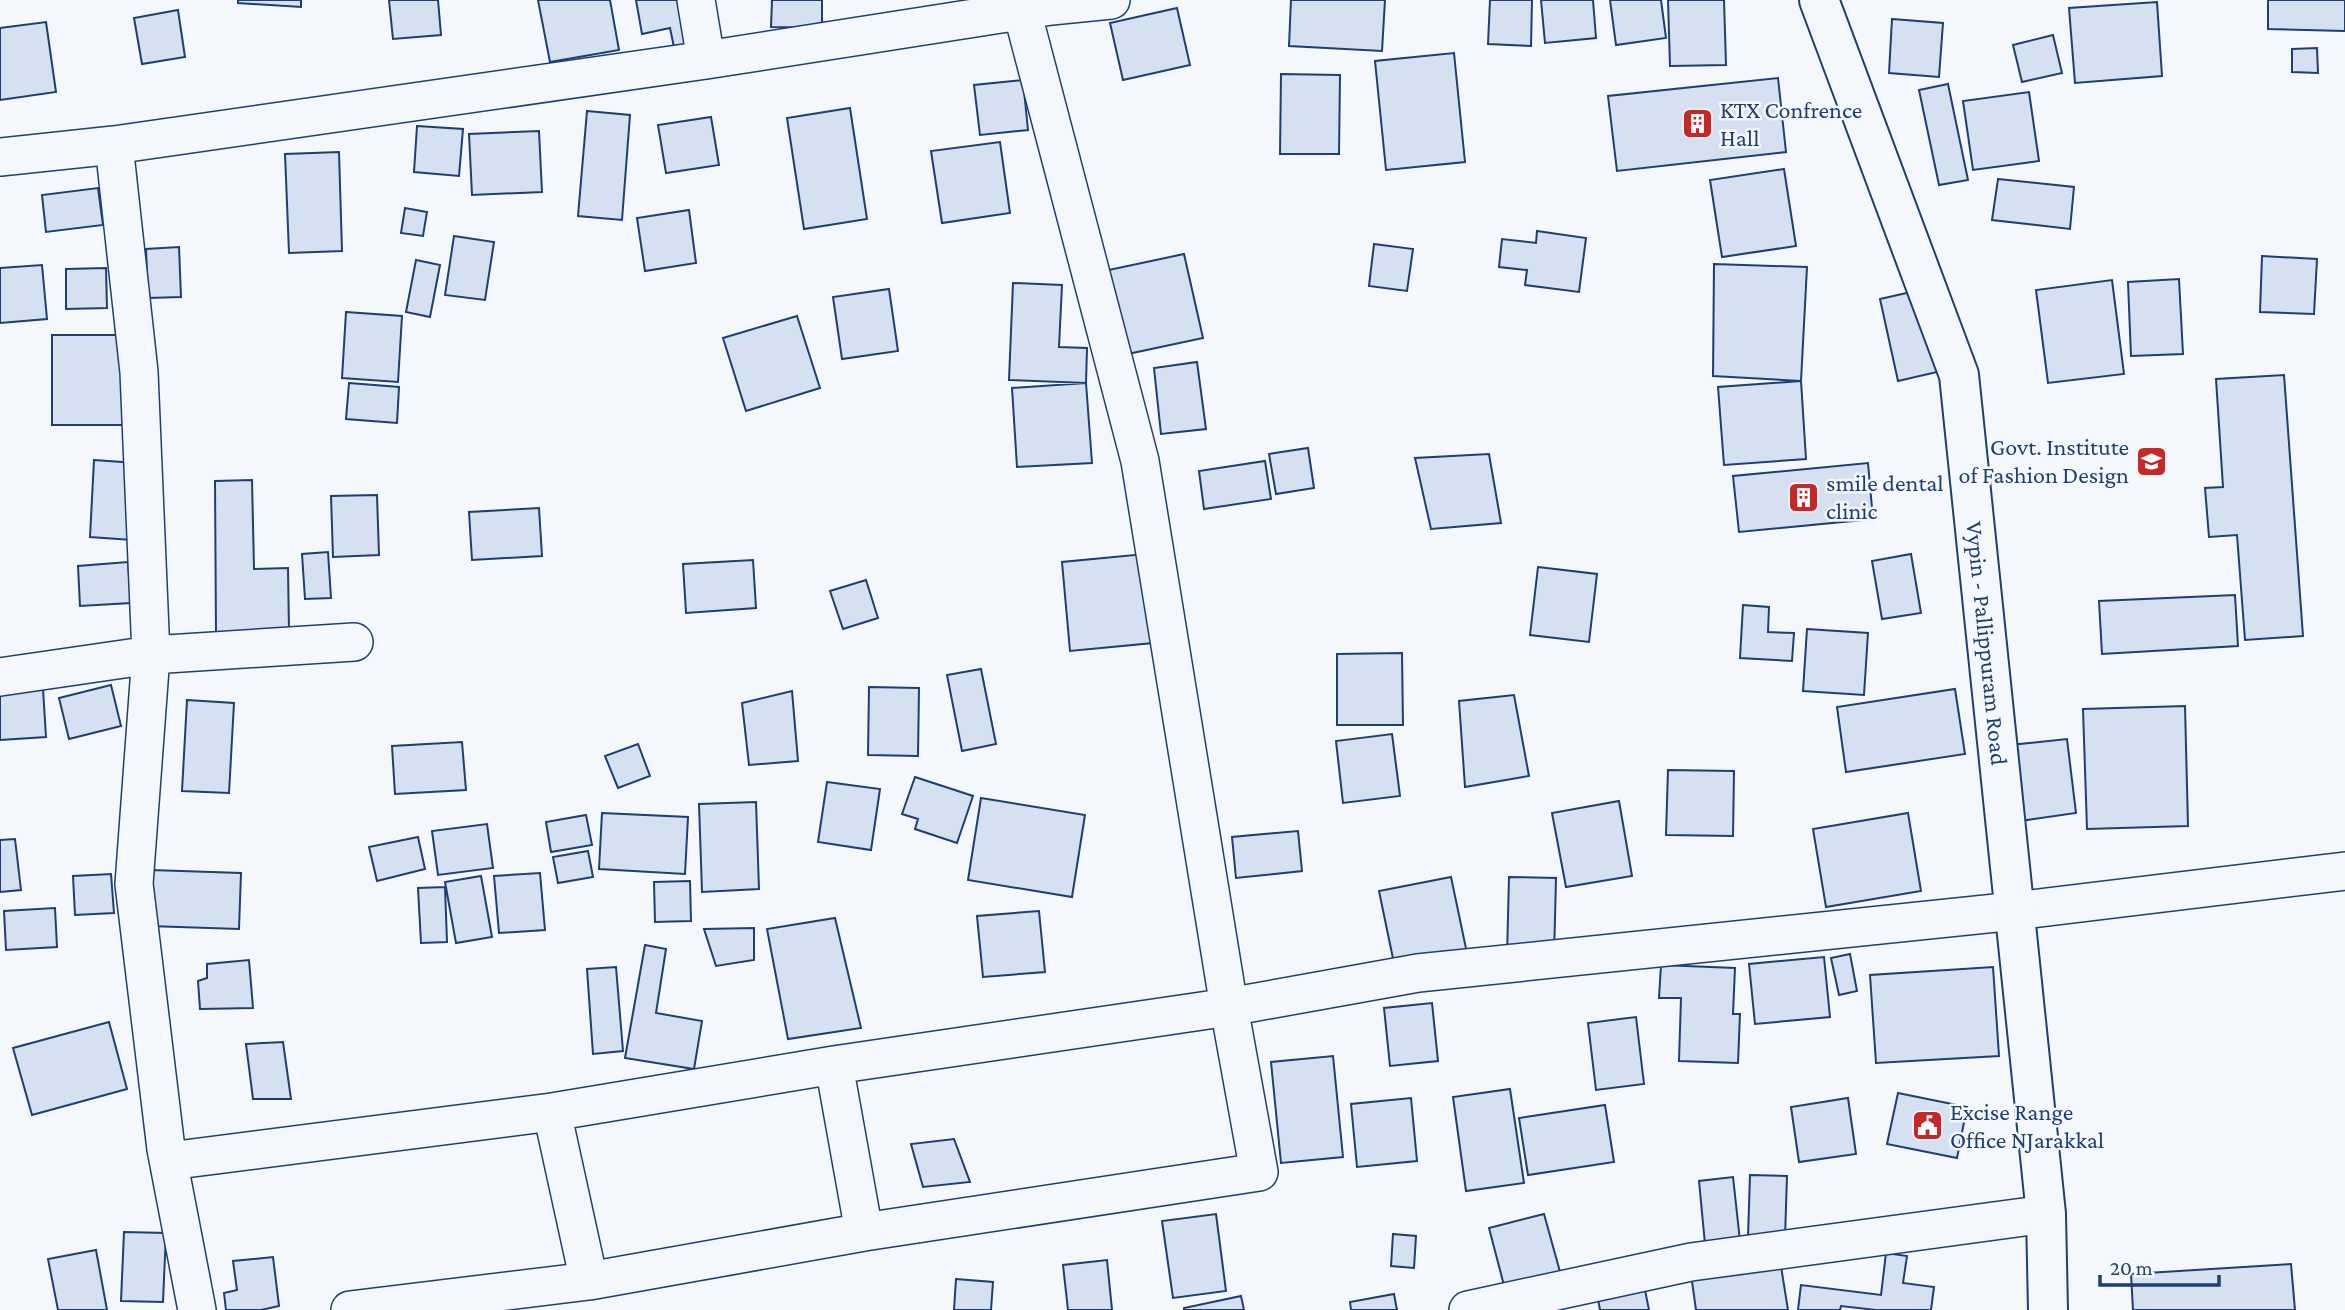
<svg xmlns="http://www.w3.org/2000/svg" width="2345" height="1310" font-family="'Crimson Pro',serif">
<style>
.building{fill:#d5e0f0;stroke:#1d3f73;stroke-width:2}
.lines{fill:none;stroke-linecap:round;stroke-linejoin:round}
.street-casing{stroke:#1d3f73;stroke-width:40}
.primary-casing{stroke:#1d3f73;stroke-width:42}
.street{stroke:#f4f7fb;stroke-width:37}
.primary{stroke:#f4f7fb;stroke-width:38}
.labels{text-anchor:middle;stroke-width:5;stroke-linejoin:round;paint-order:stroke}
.poi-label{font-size:24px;fill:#1d3f73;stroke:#f4f7fb;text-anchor:start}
.street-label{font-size:24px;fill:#1d3f73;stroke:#f4f7fb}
</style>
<rect width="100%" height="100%" fill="#f4f7fb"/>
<path class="building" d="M238 0H301V7L238 3Z
M389 0H438L441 35 393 39Z
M538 0H610L619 50 550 62Z
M636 0H682L692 55 676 57 670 28 642 34Z
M772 0H822V28L771 27Z
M1291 0H1385L1382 51 1289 46Z
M1490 0H1532L1531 46 1488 44Z
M1541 0H1593L1596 38 1545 43Z
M1610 0H1661L1666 38 1616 45Z
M1668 0H1724L1726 65 1670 66Z
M2268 0H2345V31L2268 29Z
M2157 2 2162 76 2075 83 2069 8Z
M1177 8 1190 65 1123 80 1110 23Z
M178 10 185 57 142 64 134 18Z
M1892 19 1943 23 1939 77 1889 73Z
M46 22 56 92 0 100V28Z
M2053 35 2062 73 2022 82 2013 45Z
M2317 48 2318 73 2292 72V49Z
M1454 53 1465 162 1386 170 1375 61Z
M1281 74 1340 75 1339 154H1280Z
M1778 78 1786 152 1617 171 1608 96Z
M1023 80 1028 130 980 135 974 85Z
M1948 84 1968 180 1939 185 1919 90Z
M2029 92 2039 161 1973 170 1963 101Z
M850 108 867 219 804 229 787 118Z
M587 111 630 115 622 220 578 216Z
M711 117 719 165 666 173 658 125Z
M417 126 463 129 459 176 414 172Z
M539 131 542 192 472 195 469 134Z
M1000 142 1010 213 942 223 931 151Z
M339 152 342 251 289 253 285 154Z
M1784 169 1796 246 1722 257 1710 180Z
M1998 179 2074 187 2070 229 1992 220Z
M98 188 103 225 46 232 42 195Z
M405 208 427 212 423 236 401 233Z
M689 210 696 263 645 271 637 218Z
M1537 231 1586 238 1579 292 1525 285 1527 270 1499 267 1502 239 1536 243Z
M454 236 494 242 485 300 445 295Z
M1374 244 1413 249 1407 291 1369 286Z
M179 247 181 297 148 298 146 249Z
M1184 254 1203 338 1123 355 1104 271Z
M2262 256 2317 259 2314 314 2260 312Z
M416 260 440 265 430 317 406 312Z
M1714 264 1807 267 1801 381 1713 376Z
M42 265 47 319 0 323V268Z
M106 268 107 308 66 309V269Z
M2179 279 2183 354 2131 356 2128 282Z
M2112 280 2124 374 2048 383 2036 290Z
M1013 283 1062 285 1059 347 1087 348 1086 383 1009 380Z
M889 289 898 351 842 359 833 297Z
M1920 290 1937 372 1898 381 1880 299Z
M346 312 402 316 398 382 342 378Z
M797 316 820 388 746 411 723 338Z
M52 335H128V425H52Z
M1197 362 1206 429 1161 434 1154 368Z
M2284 375 2303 636 2245 640 2237 535 2209 537 2205 488 2223 487 2216 379Z
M1801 381 1806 459 1724 465 1718 387Z
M349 383 399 387 397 423 346 419Z
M1086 383 1092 463 1017 467 1012 388Z
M1308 448 1314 488 1276 494 1269 454Z
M1489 454 1501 523 1431 529 1415 458Z
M94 460 136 463 132 540 90 537Z
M1265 461 1271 499 1204 509 1199 471Z
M1868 463 1873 519 1739 532 1733 476Z
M252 480 254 569 288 568 289 632 216 633 215 481Z
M377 495 379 555 333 557 331 496Z
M539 508 542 556 472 560 469 512Z
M328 552 331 598 305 599 302 554Z
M1145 554 1153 643 1070 651 1062 562Z
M1911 554 1921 613 1882 619 1872 561Z
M753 560 756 608 686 613 683 564Z
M128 562 131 603 80 606 78 566Z
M1538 567 1597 574 1589 642 1530 635Z
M866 580 878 618 843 629 830 591Z
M2235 595 2238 646 2102 654 2099 601Z
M1743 605 1769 607 1768 632 1794 633 1792 661 1740 658Z
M1807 629 1868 633 1864 695 1803 691Z
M1402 653 1403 725H1337V654Z
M981 669 996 744 962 751 947 675Z
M111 685 121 726 69 739 59 698Z
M869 687 919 688 918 756 868 755Z
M43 689 46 737 0 740V691Z
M1955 689 1965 754 1846 772 1837 707Z
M792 691 798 761 749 765 742 703Z
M1514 695 1529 776 1465 787 1459 701Z
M187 700 234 703 229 793 182 791Z
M2185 706 2188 826 2087 829 2083 709Z
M1392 734 1400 796 1343 803 1336 741Z
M2067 739 2076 813 2020 821 2010 745Z
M462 742 466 790 395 794 392 746Z
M638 744 650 776 618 788 605 756Z
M1668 770 1734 771 1733 836 1666 835Z
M915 777 973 796 957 843 915 829 918 819 902 814Z
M827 782 880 789 871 850 818 842Z
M981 798 1085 815 1072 897 968 880Z
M1619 801 1632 876 1566 887 1552 813Z
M756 802 759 889 702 892 699 804Z
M602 813 688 817 685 874 599 869Z
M1908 813 1921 891 1826 907 1813 829Z
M586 815 592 845 551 852 546 822Z
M487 824 493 868 438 875 432 831Z
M1298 831 1302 871 1236 878 1232 837Z
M418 837 425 869 377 881 369 847Z
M15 839 21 890 0 892V840Z
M588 851 593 877 558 883 553 857Z
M151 870 241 873 239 929 149 926Z
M540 873 545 930 499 933 494 876Z
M111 874 114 913 75 915 73 876Z
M481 876 492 937 456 943 445 882Z
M1451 877 1468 958 1396 973 1379 891Z
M1509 877 1556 878 1554 958 1507 957Z
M690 881 691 921 655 922 654 882Z
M445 887 447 942 421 943 418 888Z
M55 908 57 947 6 950 4 911Z
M1039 911 1045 972 983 977 977 916Z
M835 918 861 1028 788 1039 767 929Z
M754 928V960L716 966 704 929Z
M645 945 666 949 656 1013 702 1021 694 1069 625 1058Z
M1850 954 1857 991 1839 995 1831 958Z
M1824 957 1830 1017 1755 1024 1749 964Z
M249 960 253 1008 200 1009 198 981 207 978V964Z
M1661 965 1735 968 1733 1014H1740L1738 1063 1679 1061 1681 998H1659Z
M616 967 623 1051 593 1054 587 969Z
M1993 967 1999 1056 1876 1063 1870 975Z
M1432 1003 1438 1061 1390 1066 1384 1008Z
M1636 1017 1644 1084 1596 1090 1588 1023Z
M109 1022 127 1089 32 1115 13 1048Z
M283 1042 291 1099H253L246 1044Z
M1333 1056 1343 1157 1281 1163 1271 1062Z
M1510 1089 1524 1183 1466 1191 1453 1097Z
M1898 1093 1967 1107 1957 1158 1887 1144Z
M1411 1098 1417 1161 1357 1167 1351 1104Z
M1848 1098 1856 1154 1799 1162 1791 1107Z
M1605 1105 1614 1162 1528 1175 1519 1118Z
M954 1139 970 1182 923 1187 911 1144Z
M1750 1175 1787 1176 1785 1238 1748 1237Z
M1733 1177 1740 1241 1705 1244 1699 1181Z
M1216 1214 1226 1291 1173 1298 1162 1221Z
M1544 1214 1562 1279 1506 1293 1489 1228Z
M124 1232 166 1233 163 1302 121 1301Z
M1393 1234 1416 1236 1414 1268 1391 1266Z
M96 1250 107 1310H58L48 1259Z
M1886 1253 1907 1256 1903 1283 1934 1287 1931 1310H1876L1841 1306 1840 1310H1798L1801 1285 1881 1295Z
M273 1257 279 1306 261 1310H226L224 1293 237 1290 233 1261Z
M1107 1260 1112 1310H1068L1063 1265Z
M1780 1260 1788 1310H1696L1691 1274Z
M2291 1264 2295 1310H2133L2131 1274Z
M956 1279 993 1282 991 1310H954Z
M1645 1290 1649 1310H1600L1598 1299Z
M1394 1294 1397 1310H1351L1350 1302Z
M1241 1296 1244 1310H1184V1308Z"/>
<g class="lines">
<defs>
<path id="street" d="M696 0 706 60
M1022 11 1140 461 1229 1007 1418 973 2015 911 2345 871
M114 145 139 372 151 655 134 884 166 1149 197 1310
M0 157 114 145 706 60 1051 6 1111 0
M0 677 151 655 354 642
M834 1065 864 1232
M552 1112 589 1281
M169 1161 552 1112 834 1065 1229 1007 1259 1172 864 1232 589 1281 350 1310
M1468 1310 1691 1262 2046 1214"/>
<g id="primary">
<path id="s1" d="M1819 0 1959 375 2046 1214 2048 1310"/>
</g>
</defs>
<use href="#street" class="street-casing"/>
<use href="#primary" class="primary-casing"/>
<use href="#street" class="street"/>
<use href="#primary" class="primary"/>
</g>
<defs>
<symbol id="building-square" viewBox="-11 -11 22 22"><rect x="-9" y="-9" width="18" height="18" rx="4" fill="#c62828" stroke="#f4f7fb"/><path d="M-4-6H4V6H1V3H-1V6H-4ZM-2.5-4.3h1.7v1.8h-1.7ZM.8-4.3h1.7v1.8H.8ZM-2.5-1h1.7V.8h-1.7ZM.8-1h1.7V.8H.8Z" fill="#fff"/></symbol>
<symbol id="university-square" viewBox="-11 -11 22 22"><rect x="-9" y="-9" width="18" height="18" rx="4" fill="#c62828" stroke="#f4f7fb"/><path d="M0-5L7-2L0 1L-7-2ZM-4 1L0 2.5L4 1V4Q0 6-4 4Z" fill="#fff"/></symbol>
<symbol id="civic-square" viewBox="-11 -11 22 22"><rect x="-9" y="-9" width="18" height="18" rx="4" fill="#c62828" stroke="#f4f7fb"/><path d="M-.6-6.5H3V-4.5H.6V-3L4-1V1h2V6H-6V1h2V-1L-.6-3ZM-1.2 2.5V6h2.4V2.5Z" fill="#fff"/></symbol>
</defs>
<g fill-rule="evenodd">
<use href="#building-square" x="1680" y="106" width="35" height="35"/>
<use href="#university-square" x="2134" y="444" width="35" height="35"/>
<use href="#building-square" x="1786" y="480" width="35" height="35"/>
<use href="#civic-square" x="1910" y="1108" width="35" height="35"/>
</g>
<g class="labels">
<g class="poi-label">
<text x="1720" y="118">KTX Confrence<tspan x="1720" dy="28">Hall</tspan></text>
<text x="2129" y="455" text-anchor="end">Govt. Institute<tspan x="2129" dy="28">of Fashion Design</tspan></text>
<text x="1826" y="491">smile dental<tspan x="1826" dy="28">clinic</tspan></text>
<text x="1950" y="1120">Excise Range<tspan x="1950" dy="28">Office NJarakkal</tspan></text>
</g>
<g class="street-label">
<text dy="8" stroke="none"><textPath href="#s1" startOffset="670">Vypin - Pallippuram Road</textPath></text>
</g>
</g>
<path d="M2100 1275v10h119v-10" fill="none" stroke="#1d3f73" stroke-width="3.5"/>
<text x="2110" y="1275" font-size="21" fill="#1d3f73" stroke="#f4f7fb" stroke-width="5" paint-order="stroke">20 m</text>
</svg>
